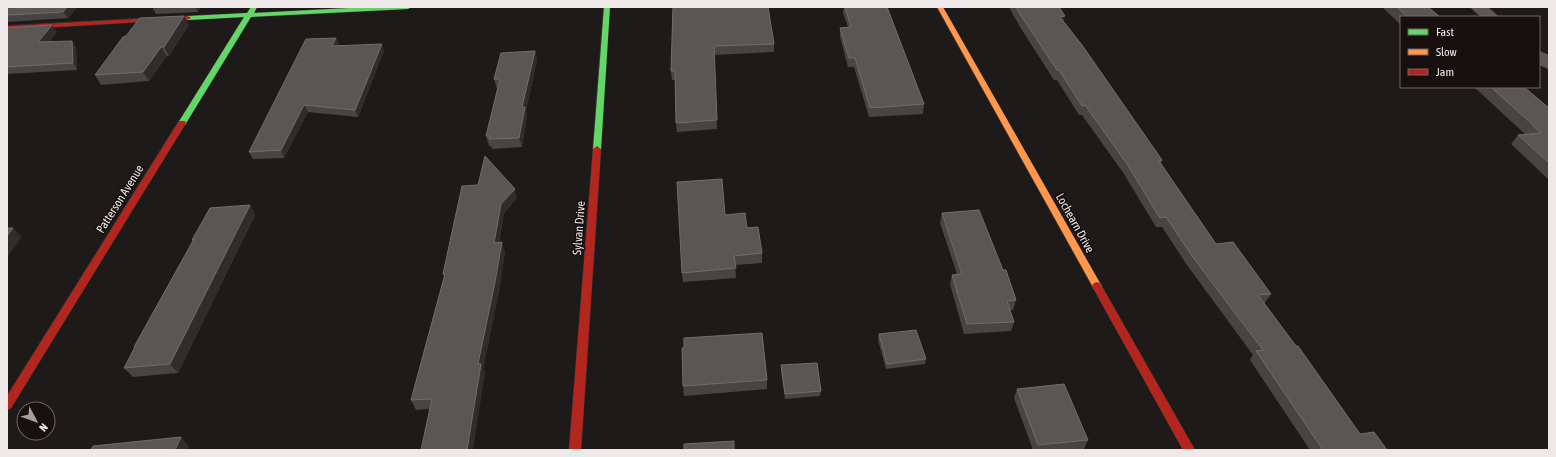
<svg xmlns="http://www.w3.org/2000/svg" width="1556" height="457" font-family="'Asap Condensed',sans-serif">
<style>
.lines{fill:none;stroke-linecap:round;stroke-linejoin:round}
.street-casing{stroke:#373434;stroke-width:1}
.fast-casing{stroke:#373434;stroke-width:1}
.slow-casing{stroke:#373434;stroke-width:1}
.jam-casing{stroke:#373434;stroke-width:1}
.street{fill:#615656;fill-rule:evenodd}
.fast{fill:#63d668;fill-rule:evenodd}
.slow{fill:#ff974d;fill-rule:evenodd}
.jam{fill:#b3261e;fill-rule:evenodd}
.wall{fill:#494444}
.shaded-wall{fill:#302c2c}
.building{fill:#5a5656;stroke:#726d6d}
.labels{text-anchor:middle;stroke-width:3;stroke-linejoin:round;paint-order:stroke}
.street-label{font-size:12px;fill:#efe8e8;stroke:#180f0f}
</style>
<rect width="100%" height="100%" fill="#1f1a1a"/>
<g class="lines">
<defs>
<path id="street" d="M1470 7H1488L1499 17H1481Z
M1539 51 1549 55V69L1539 65Z"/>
<path id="fast" d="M251 7H257L254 13 368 7H411L408 9 251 17 185 125H179L178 123 244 17 188 20 185 18 188 16 247 13Z
M604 7H610L601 149 597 152 593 149Z"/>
<path id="slow" d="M937 7H943L1100 283 1102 286 1100 289H1094Z"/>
<path id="jam" d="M188 16 191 18 190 19 7 30V26Z
M179 121H185L186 123 11 408 7 410V396Z
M597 146 601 149 581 450H569L593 149Z
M1097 282 1100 283 1195 450H1183L1092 286 1094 283Z"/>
</defs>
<use href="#street" class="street-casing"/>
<use href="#fast" class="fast-casing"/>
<use href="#slow" class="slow-casing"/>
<use href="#jam" class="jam-casing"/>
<use href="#street" class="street"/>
<use href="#fast" class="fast"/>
<use href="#slow" class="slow"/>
<use href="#jam" class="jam"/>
</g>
<path class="wall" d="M7 7H77L68 18 7 22Z
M152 7H201L198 12 156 14Z
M673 7 774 44V52L714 55 717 129 677 132 676 123 675 80H672L671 71Z
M844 7H887L924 104 923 114 869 117 854 67H848L840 37V28L848 27 843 13Z
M1009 7H1059L1065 16 1063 22 1162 160 1161 164 1216 244 1271 294 1264 304 1360 434 1387 450H1310L1250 360 1253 355 1187 265 1162 227H1156L1124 174 1082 115H1079L1057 80H1054L1020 27Z
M1382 7H1428L1440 17H1401V25Z
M184 16 189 25 169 56H167L149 81 101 85 95 75 126 36Z
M7 27 57 32 49 42 72 41 76 48 77 70 7 74Z
M336 38 339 45 338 46 384 51 358 117 308 112 284 158 253 159 249 152Z
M535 51 537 60 526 111 527 116 522 147 492 149 491 146H489L486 136 498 89H497L494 79Z
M1474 87H1524L1549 108V180L1511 144 1518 135 1525 134Z
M517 198 504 213 499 243 505 252 499 291 483 369 485 373 430 409 416 410 411 400 444 277 443 274Z
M250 205 255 215 178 373 133 377 124 368 135 348 134 347 193 241 192 240Z
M942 213 1003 270 1016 300 1013 310H1010L1014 322 1011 331 964 334 950 284 952 275 957 274 940 223Z
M725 215 747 228 762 253V263L735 265 736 278 683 282 682 273Z
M879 334 926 359 925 364 886 369 878 340Z
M781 365 821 391 820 396 785 399 781 371Z
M767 380V389L684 396 683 386Z
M1017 389 1088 440 1084 449 1078 450H1033L1014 398Z"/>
<path class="shaded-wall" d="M67 7H77L68 18 63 12Z
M195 7H201L198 12Z
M184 16 189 25 169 56 164 47Z
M1065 16 1062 25 1060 17Z
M52 25 57 32 43 49 38 42Z
M336 38 339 45 335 53 332 46Z
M72 41 76 48 77 70 73 63Z
M382 44 384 51 358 117 355 110Z
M161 47 167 56 149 81 143 72Z
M535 51 537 60 526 111 527 116 522 147 519 138 522 107Z
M304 105 308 112 284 158 281 150Z
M515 189 517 198 504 213 497 253 494 243 501 204Z
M250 205 255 215 178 373 170 364Z
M13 228 22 237 7 258V236Z
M502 242 505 252 499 291 483 369 485 373 473 450H467L478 364Z
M181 437 189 446 187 450H175Z"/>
<path class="building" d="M7 7H67L63 12 7 15Z
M673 7H768L774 44 714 46 717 120 676 123 675 71H671Z
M845 7H887L924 104 870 108 855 58H849L840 28 851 27Z
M1016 7H1059L1065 16 1060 17 1082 45 1162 160 1159 161 1216 244 1233 242 1271 294 1258 295 1296 346H1298L1360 434 1374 432 1387 450H1323L1256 351 1263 350 1192 256 1166 217 1160 218 1127 164 1085 105 1082 106 1059 70H1057L1022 17Z
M1397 7H1428L1440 17H1407Z
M184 16 164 47H161L143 72 95 75 123 37 126 36 140 18Z
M52 25 38 42 72 41 73 63 7 67V28Z
M336 38 332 46 382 44 355 110 304 105 281 150 249 152 306 39Z
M535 51 522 107H525L519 138 489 139 490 136H486L500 79H494L501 53Z
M1491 87H1524L1549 108V163L1518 135 1541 133 1532 125H1533Z
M485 156 515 189 501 204 494 243 502 242 495 282 478 364H481L467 450H421L432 399 411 400 445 274H443L462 186 478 185Z
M722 179 725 215 745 213 747 228 758 227 762 253 734 256 736 268 682 273 677 182Z
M250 205 170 364 124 368 135 347H134L194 239 192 240 210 208Z
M979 210 1003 270H1006L1016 300 1007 301 1014 322 967 324 952 275 962 274 942 213Z
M7 228H13L7 236Z
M916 330 926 359 887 364 879 334Z
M762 333 767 380 683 386 682 348H684V338Z
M817 363 821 391 785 394 781 365Z
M1064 384 1088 440 1038 445 1017 389Z
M181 437 175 450H91L93 446Z
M734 441V450H684V444Z"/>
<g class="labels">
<g class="street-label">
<text transform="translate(120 199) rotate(-58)" y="4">Patterson Avenue</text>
<text transform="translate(1075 223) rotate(61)" y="4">Lochearn Drive</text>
<text transform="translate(579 228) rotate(-86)" y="4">Sylvan Drive</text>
</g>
</g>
<rect width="1556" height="457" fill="none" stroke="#efe8e8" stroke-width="16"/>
<rect x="1400" y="16" width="140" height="72" fill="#180f0f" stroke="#6e6666"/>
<rect x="1408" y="29" width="20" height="6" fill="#63d668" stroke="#6e6666"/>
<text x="1436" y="36" font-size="12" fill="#efe8e8">Fast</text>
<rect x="1408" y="49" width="20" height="6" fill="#ff974d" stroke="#6e6666"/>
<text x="1436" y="56" font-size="12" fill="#efe8e8">Slow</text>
<rect x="1408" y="69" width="20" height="6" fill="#b3261e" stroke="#6e6666"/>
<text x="1436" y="76" font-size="12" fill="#efe8e8">Jam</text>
<g transform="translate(36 421) rotate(131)"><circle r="19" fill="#180f0f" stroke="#6e6666"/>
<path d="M0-3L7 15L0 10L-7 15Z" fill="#a6a0a0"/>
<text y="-6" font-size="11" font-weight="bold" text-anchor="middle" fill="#efe8e8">N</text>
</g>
</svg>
